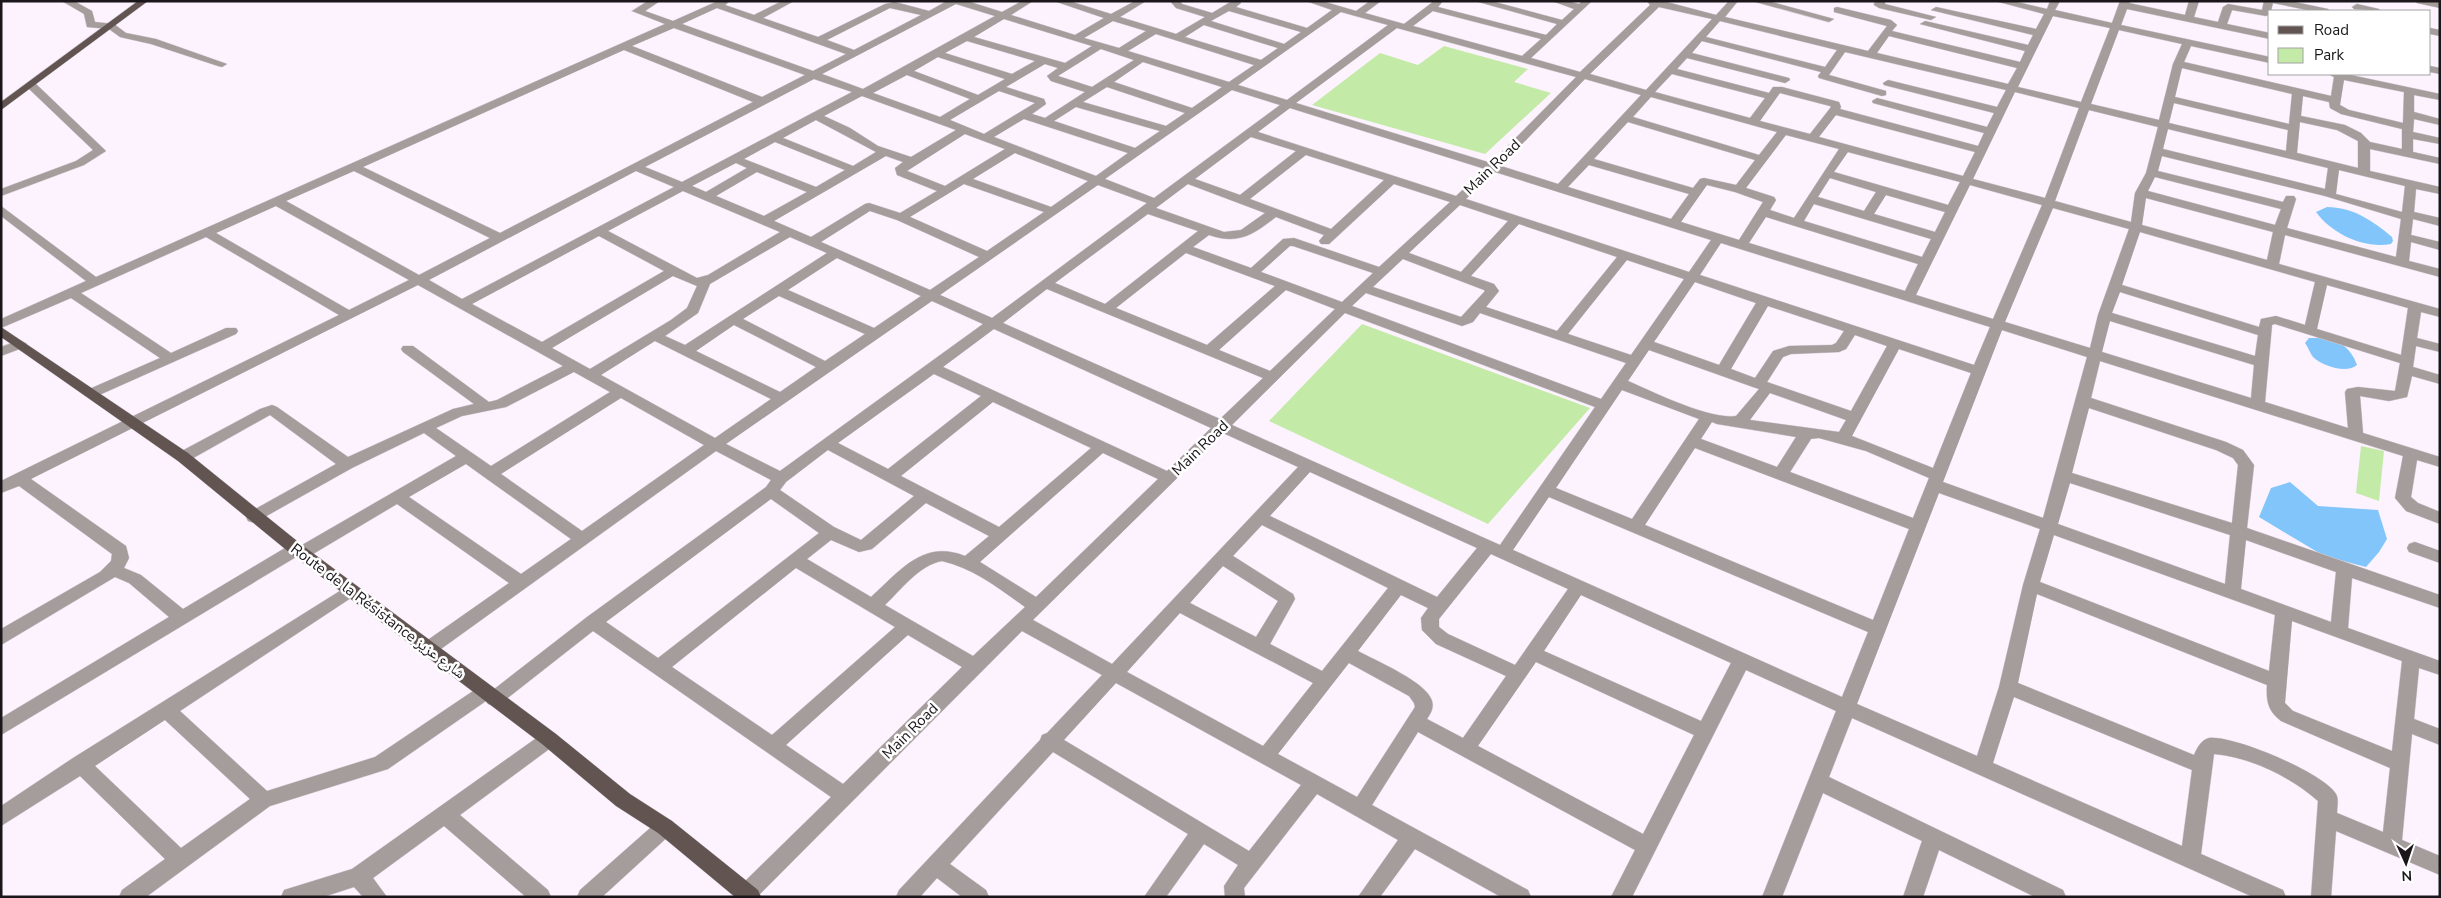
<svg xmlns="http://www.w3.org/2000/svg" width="2441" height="898" font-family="'Nunito Sans','Noto Naskh Arabic',sans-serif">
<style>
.green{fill:#c4eaa7}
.water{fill:#82c5fb}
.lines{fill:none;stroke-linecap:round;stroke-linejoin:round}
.minor-casing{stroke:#d8d0da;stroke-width:1}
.major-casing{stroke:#d8d0da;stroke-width:1}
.minor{fill:#a59d9b;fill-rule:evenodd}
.major{fill:#625551;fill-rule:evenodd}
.labels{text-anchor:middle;stroke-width:5;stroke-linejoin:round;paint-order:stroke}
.street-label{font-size:15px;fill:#1a161a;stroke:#fff}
</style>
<rect width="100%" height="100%" fill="#fcf3fe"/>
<path class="green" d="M1444 46 1528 69 1514 82 1551 93 1485 154 1312 105 1380 53 1418 65Z
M1362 324 1590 408 1488 524 1269 421Z
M2361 446 2384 451 2379 501 2356 493Z"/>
<path class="water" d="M2327 207C2353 207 2373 221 2392 237L2393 241 2391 244C2364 249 2332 234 2316 212Z
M2309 338C2332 337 2349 342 2357 365 2347 374 2322 366 2313 357 2310 353 2308 347 2305 343Z
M2290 482 2318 506 2378 510 2387 539 2379 552 2366 567 2324 556 2259 517 2271 488Z"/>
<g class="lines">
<defs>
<path id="minor" d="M62 1H74L92 11 95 22 114 24 126 33 156 39 227 64 222 67 218 66 151 44 120 37 109 29 87 27 84 14Z
M648 1H660L645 11 673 21 718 1H730L725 5 754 15 782 1H794L763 18 818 37 885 4 895 2 929 11 947 1H967L1002 12 1022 1H1033L1011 15 1075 35 1104 18 1054 1H1069L1111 14 1135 1H1146L1120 17 1176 34 1205 17 1176 8 1170 1H1180L1182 4 1212 13 1232 1H1239L1241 3 1236 7 1307 28 1332 10 1306 1H1322L1356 11 1370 1H1381L1365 13 1404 24 1434 1H1443L1438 7 1546 35 1557 24 1475 1H1491L1562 20 1574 9 1552 1H1567L1579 4 1582 1H1592L1531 58 1580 72 1650 5 1647 1H1663L1716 15 1729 1H1738L1725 17 1868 51 1887 26 1834 12V8L1837 7 1891 20 1897 25 1892 31 2020 62 2025 51 1920 24 1925 21 2028 45 2033 35 1931 10 1936 7 2036 29 2044 14 1995 1H2013L2047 9 2050 1H2060L2055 10 2112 23 2120 1H2130L2129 3 2185 15 2189 1H2199L2194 17 2218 22 2223 7 2228 4 2262 10 2264 1H2290L2328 9 2330 11H2312L2273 3 2270 14 2266 16 2232 10 2227 24 2270 33V39L2127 9 2121 25 2270 57V63L2191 46 2184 62 2331 96 2334 77 2328 74H2346L2440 94V100L2414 95V112L2440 119V125L2414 119 2413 132 2440 138V144L2413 139V152L2440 158V164L2370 149V171L2440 187V194L2416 189 2414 212 2440 218V226L2413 219 2411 235 2440 242V250L2411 242 2409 261 2440 269V277L2285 235 2279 264 2440 309V317L2421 312 2417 338 2440 344V352L2416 346 2413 367 2440 375V384L2412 376 2407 397 2389 401 2360 396 2363 433 2440 457V467L2417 460 2411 497 2418 503 2440 512V524L2406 511 2395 498 2403 456 2100 361 2091 398 2226 442 2243 450 2254 465 2247 528 2440 595V608L2352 578 2348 628 2440 661V675L2419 668 2414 719 2440 729V745L2412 734 2402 840 2440 856V875L2336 831 2331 897H2311L2318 801C2291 777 2250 757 2214 754L2201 854 2283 890 2286 897H2253L1852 718 1829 777 2063 890 2066 897H2035L1939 850 1923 897H1903L1922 841 1823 793 1782 897H1762L1836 711 1746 670 1632 897H1611L1635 850 1418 732 1372 805 1528 890 1531 897H1501L1415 849 1380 897H1358L1398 840 1317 794 1244 888 1245 897H1225L1224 886 1238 865 1204 844 1166 897H1144L1188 834 1053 752 950 864 986 890 989 897H962L937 878 920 897H896L899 890 1040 740 1042 735 1047 733 1102 675 1022 631 757 897H733L736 890 831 797 593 631 500 704 494 706 488 704 486 701 388 769 270 806 146 897H119L122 890 165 859 80 776 1 826V806L73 758 351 584 357 586 359 590 357 594 180 711 267 791 375 757 479 687 485 685 493 690 587 617 766 487 771 480 716 451 434 654 428 656 422 654 419 649 422 644 509 583 397 504 308 557 302 559 296 557 1 735V718L169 617 129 583 115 577 1 645V629L100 572 111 561 112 554 19 486 1 493V481L339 315 206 237 81 293 171 353 226 328H236L238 331 236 334 97 396H87L85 393 87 390 160 358 71 298 1 328V319L86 281 1 216V206L96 277 665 24 632 11ZM956 4 995 16 863 89 822 74ZM1659 7 1712 19 1646 90 1590 74ZM717 8 846 54 813 71 682 24ZM890 8 921 15 854 50 827 40ZM1229 11 1301 32 1284 44 1211 21ZM1433 11 1541 39 1522 56 1413 26ZM1341 12 1388 25 1287 100 1238 85ZM2053 16 2110 28 2081 102 2018 87ZM1004 19 1092 46 1065 63 974 37ZM1113 21 1146 31 1119 48 1084 38ZM1720 21 1837 50 1825 67 1706 37ZM1204 25 1278 48 1261 60 1185 37ZM674 28 805 75 762 97 632 46ZM1397 28 1576 77 1491 163 1296 103ZM2119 30 2182 44 2173 64 2159 120 2091 104ZM1156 34 1254 65 1229 82 1128 51ZM1889 36 2017 68 2008 84 1877 53ZM967 41 1035 61 1012 74 945 53ZM1702 41 1821 72 1818 76 1819 78 1882 96 1886 95V91L1829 75 1845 52 2006 90 1997 107 1888 80 1883 83 1884 85 1994 113 1987 127 1877 98 1872 101 1873 103 1984 133 1978 146 1840 109 1841 107 1839 102 1782 87H1773L1769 93 1677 69 1687 58 1785 83 1790 80 1789 78 1692 53ZM1101 49 1134 60 1092 87 1058 76ZM624 50 753 102 500 233 363 167ZM938 57 1005 79 978 95 914 71ZM1143 62 1222 87 1192 108 1114 82ZM1045 64 1058 68 1047 76 1051 81 1085 92 1045 118 1032 114 1046 104 1044 99 1006 87ZM2182 68 2292 94 2289 124 2175 97ZM1672 74 1765 98 1750 118 1655 92ZM907 75 970 99 940 117 873 93ZM814 79 852 92 682 182 645 167ZM1585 79 1641 95 1558 184 1501 166ZM2344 80 2404 92 2403 123 2349 110 2340 105ZM1107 87 1185 113 1166 126 1083 102ZM1232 90 1280 105 1154 198 1105 179ZM999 91 1035 103 984 134 950 120ZM2015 92 2079 108 2045 198 1973 179ZM1780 93 1830 106 1831 107 1810 134 1760 121ZM862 96 956 130 911 157 878 146 850 128 824 116ZM2303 96 2329 102 2330 108 2341 114 2402 129V149L2370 142 2361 133 2345 125 2301 116ZM1651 97 1777 132 1759 155 1633 117ZM2174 103 2288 130 2286 151 2169 123ZM1076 107 1160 131 1135 148 1054 121ZM1290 108 1485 169 1456 196 1258 132ZM2089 110 2158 127 2146 173 2135 193 2131 222 2055 201ZM1836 115 1975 152 1963 176 1819 137ZM1024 119 1128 153 1096 176 994 137ZM816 120 876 152 853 166 783 138ZM1628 122 1755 160 1736 185 1704 178 1700 179 1693 188 1594 159ZM2300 122 2337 130 2358 141V168L2297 153ZM2168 129 2328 168 2325 189 2163 149ZM965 134 1005 149 945 186 907 171ZM1786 135 1839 149 1794 218 1770 210 1776 200 1774 197 1746 188ZM1251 137 1296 151 1240 195 1195 179ZM775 142 845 170 816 187 744 159ZM1848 152 1960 182 1948 205 1834 172ZM1015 153 1088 181 1051 207 973 179ZM1306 155 1384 180 1331 229 1250 199ZM886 156 903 162 895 168 897 175 937 191 900 213 869 203 865 204 811 237 774 221ZM2162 156 2325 196 2401 219 2396 257 2287 228 2296 199 2294 196H2286L2283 202 2158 171ZM736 163 747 168 706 192 692 186ZM1589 165 1689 194 1671 219 1568 187ZM2339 170 2405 186 2402 212 2336 194ZM354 171 490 238 419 275 286 201ZM636 171 674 187 462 299 429 280ZM757 172 807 192 764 216 716 196ZM1495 172 1711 240 1689 272 1466 199ZM2155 177 2281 209 2275 225 2148 191ZM1830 178 1876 192 1864 211 1818 197ZM964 184 1044 212 987 251 910 217ZM1188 184 1265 213 1241 230 1224 232 1156 208ZM1394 184 1450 202 1379 267 1294 238 1283 239 1251 268 1193 247 1209 235C1238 245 1253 235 1276 217L1324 235 1319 241 1321 244H1329ZM1098 185 1147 203 992 318 940 295ZM1707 185 1735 192 1763 202 1739 240 1681 222ZM1970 185 2042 205 1993 319 1916 295ZM683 191 780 232 708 275 697 278 608 231ZM1886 195 1945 212 1935 232 1874 214ZM2146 198 2273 232 2267 260 2142 225ZM1814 204 1931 239 1922 257 1804 221ZM1460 205 1508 221 1461 272 1409 253ZM276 206 409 280 349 310 216 233ZM2053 208 2129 229 2098 315 2090 348 2005 322ZM870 211 897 220 979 257 930 290 821 242ZM1148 214 1198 231 1105 304 1055 283ZM1766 217 1918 264 1905 291 1749 243ZM1519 224 1617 257 1557 331 1486 307 1499 291 1494 284 1471 276ZM2140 232 2315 282 2305 325 2276 316 2261 319 2259 327 2122 285ZM599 236 664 271 542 342 472 304ZM790 237 827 253 685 345 665 336 698 313 710 284ZM1721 243 1990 327 1974 365 1700 275ZM1290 246H1293L1373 273 1342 302 1261 272ZM1186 253 1275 286 1207 345 1116 308ZM837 258 921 296 874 328 788 290ZM1403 259 1484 290 1485 291 1461 317 1373 287ZM1627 260 1684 279 1631 355 1568 334ZM673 276 697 286 687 308 671 320 590 369 552 348ZM1695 282 1756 303 1719 365 1654 342ZM418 285 563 366 497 400 489 402 413 346H403L401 349 403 352 474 404 453 409 348 457 277 407 272 405 260 409 178 453 175 457 178 461H188L270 415 336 464 248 513 246 517 248 521 254 523 352 468 424 433 456 456 302 545 296 543 290 545 183 609 141 575 124 568 129 558 126 546 31 479ZM2327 285 2408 308 2401 355 2317 329ZM1047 289 1263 378 1220 419 1003 323ZM1286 290 1335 309 1270 371 1219 350ZM2120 292 2258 335 2255 356 2112 313ZM1366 293 1462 326 1473 322 1480 313 1626 363 1601 399 1352 306ZM779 296 865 334 825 361 743 319ZM932 301 983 324 780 471 726 444ZM1768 306 1844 331 1836 343 1832 345 1789 346 1773 351 1755 378 1731 369ZM1345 313 1595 407 1500 545 1232 425ZM2110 321 2254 365 2251 398 2102 352ZM2275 324 2400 363 2395 391 2358 387 2347 389 2345 392 2348 428 2265 402 2272 325ZM734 325 816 367 780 392 696 351ZM994 329 1211 428 1167 471 943 367ZM2002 330 2087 357 2043 518 1943 482ZM1855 335 1887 346 1851 411 1767 382 1783 357 1791 354 1839 352 1846 349ZM655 341 771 399 715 438 601 375ZM1899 349 1971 373 1933 468 1852 436ZM1649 350 1753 387 1759 389 1736 416C1710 420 1653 392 1628 381ZM574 372 610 392 491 466 436 428 462 416 506 407ZM934 374 981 396 888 469 838 443ZM1622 390 1699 419 1632 519 1556 488ZM1770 393 1846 420 1839 432 1750 420ZM621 398 704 445 582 531 501 474ZM993 402 1091 448 999 527 901 476ZM2089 408 2216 450 2233 458 2238 465 2232 523 2072 473ZM1712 422 1717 424 1796 437 1777 467 1701 439ZM1223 433 1298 467 1112 664 1033 620ZM1819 438 1866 451 1929 478 1913 518 1790 472 1811 439ZM1695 448 1909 529 1873 620 1645 525ZM828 450 914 496 861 540 834 527 780 490 786 482ZM1103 453 1158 479 1036 597 980 562ZM466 464 571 539 521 574 409 497ZM1310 472 1477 548 1437 597 1270 516ZM2070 483 2230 535 2225 584 2058 524ZM1939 493 2040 529 2023 585 1999 687 1977 756 1857 704ZM1549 497 1868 632 1842 697 1513 550ZM771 499 819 533 658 658 606 622ZM926 503 989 536 965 556C923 539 900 571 871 597L807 559 831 540 859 552 872 549ZM1262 525 1388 588 1322 671 1270 644 1295 599 1293 594 1233 556ZM2054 535 2275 615 2269 671 2040 582ZM2246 540 2336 572 2331 622 2241 589ZM1491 554 1568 589 1515 665 1448 634 1439 627V619ZM942 561C973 568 1000 589 1025 607L973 656 885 605C901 590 919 565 942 561ZM1223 566 1278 601 1256 637 1190 603ZM796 568 895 627 772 735 672 667ZM2037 594 2267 685C2266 701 2268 711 2281 721L2390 768 2383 832 2337 813C2337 807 2339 799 2336 794 2324 773 2233 735 2209 738 2201 740 2197 748 2194 755L2018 683ZM1401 595 1428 608 1421 618 1422 630 1436 644 1506 676 1463 738 1427 719C1431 713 1434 708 1432 701 1427 682 1376 661 1358 651ZM1581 595 1731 663 1701 721 1544 651ZM1180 613 1313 683 1263 746 1127 672ZM2292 621 2402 661 2392 751 2293 711 2285 703ZM908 635 962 667 843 784 786 745ZM1536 662 1694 735 1643 834 1478 746ZM1349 663 1409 696 1414 703 1415 707 1357 797 1278 754ZM1116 683 1301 785 1249 851 1064 740ZM2014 697 2192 770 2182 846 1993 763ZM165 720 250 799 181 848 95 766Z
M1752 1H1768L1834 19 1829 22Z
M1875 1H1885V4L1936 17 1931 20 1879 8 1874 5Z
M2416 1 2440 2V8L2417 3Z
M2357 4 2379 9 2381 11 2354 9 2352 7Z
M2430 28 2440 30V36L2430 34Z
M2430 66 2440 68V74L2430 72Z
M31 82 35 83 106 151 84 165 1 196V189L76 161 93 150 27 87 26 85Z
M20 340 27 344 25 347 1 356V347Z
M2415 542 2440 551V563L2409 552 2407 548 2409 544Z
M549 731 556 734 558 739 556 744 460 815 548 890 551 897H526L444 826 373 878 387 897H363L354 887 323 897H281L284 890 352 869 542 734Z
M665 818 672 821 675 827 672 833 602 897H577L580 890 658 821Z"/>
<path id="major" d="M138 1H148L1 110V102Z
M1 327 188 453 302 545 556 734 630 794 672 821 758 890 761 897H735L658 833 616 806 542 744 290 553 178 461 1 337Z"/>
</defs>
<use href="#minor" class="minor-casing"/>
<use href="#major" class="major-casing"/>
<use href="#minor" class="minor"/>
<use href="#major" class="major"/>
</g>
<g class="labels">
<g class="street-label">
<text transform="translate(1492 167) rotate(-44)" y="5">Main Road</text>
<text transform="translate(1200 448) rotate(-44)" y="5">Main Road</text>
<text transform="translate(378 611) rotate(37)" y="5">Route de la Résistance شارع عزيز</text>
<text transform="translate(910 731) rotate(-45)" y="5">Main Road</text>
</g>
</g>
<rect width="2441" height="898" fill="none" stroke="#1a161a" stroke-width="5"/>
<rect x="2268" y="10" width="162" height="65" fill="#ffffff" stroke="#a3a2a3"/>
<rect x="2278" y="26" width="25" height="8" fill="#625551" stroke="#a3a2a3"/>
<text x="2314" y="35" font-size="15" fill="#1a161a">Road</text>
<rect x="2278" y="48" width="25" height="15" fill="#c4eaa7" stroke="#a3a2a3"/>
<text x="2314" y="60" font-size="15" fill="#1a161a">Park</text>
<g transform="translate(2406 863) rotate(177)" stroke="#ffffff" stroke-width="4" paint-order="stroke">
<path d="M0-4L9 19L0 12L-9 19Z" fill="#1a161a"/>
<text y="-8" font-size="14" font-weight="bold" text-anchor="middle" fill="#1a161a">N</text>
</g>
</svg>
